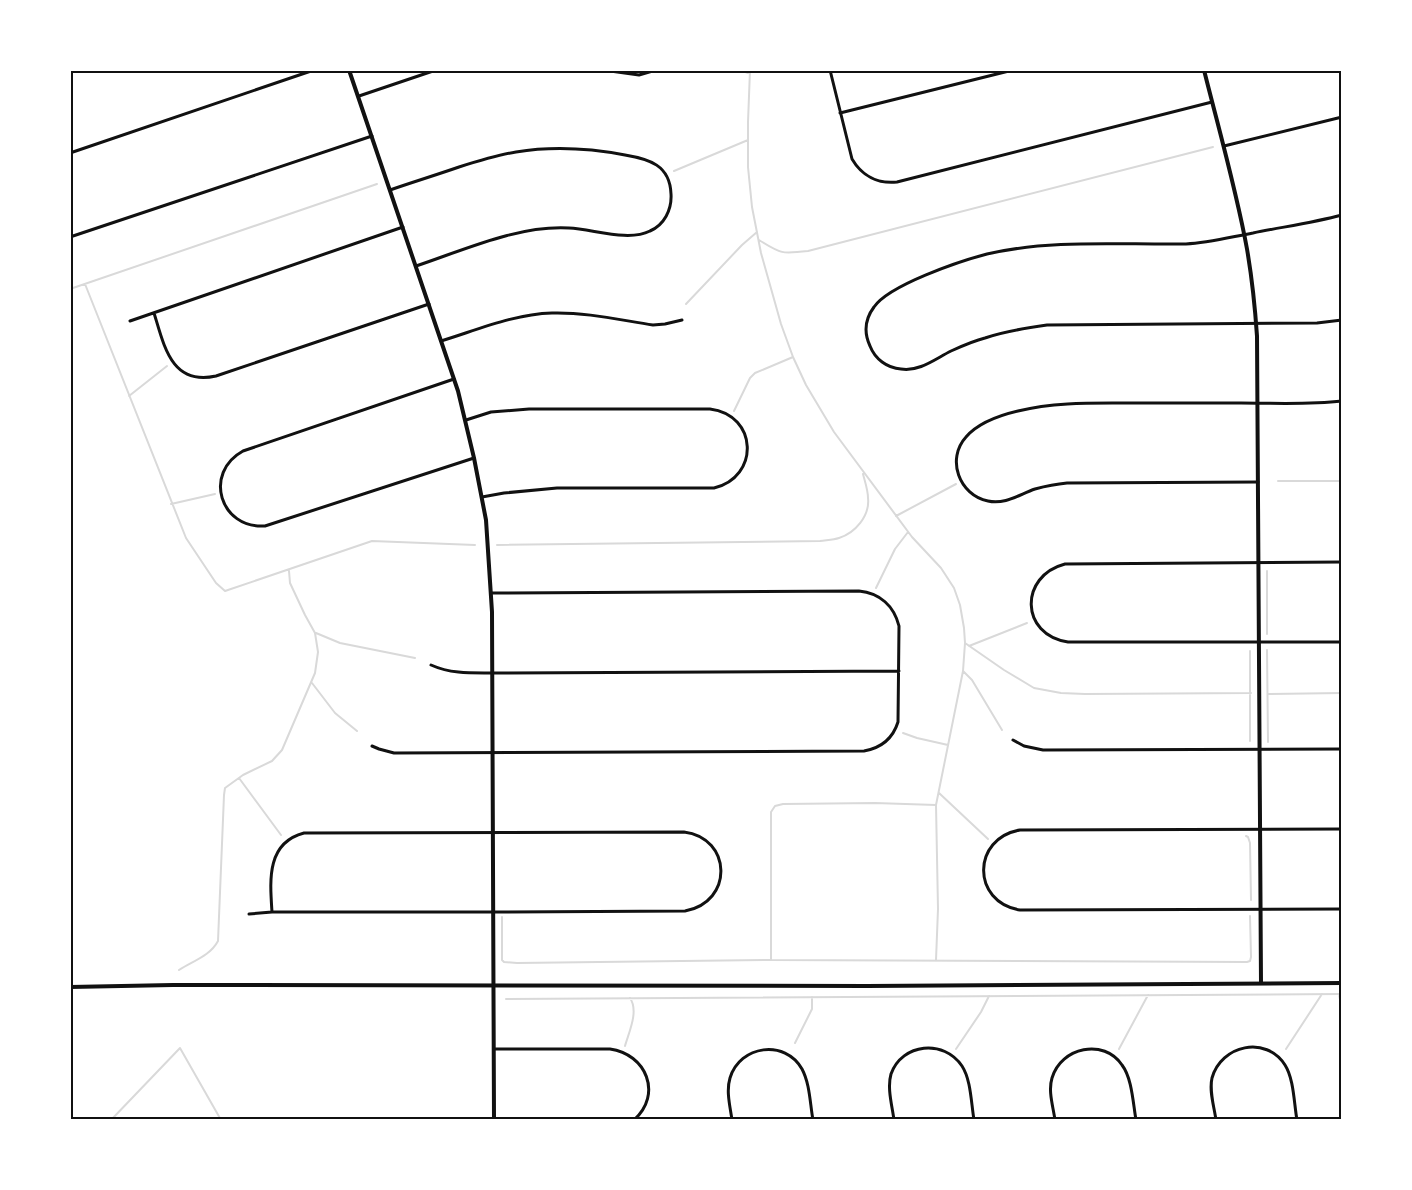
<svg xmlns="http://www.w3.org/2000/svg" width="1412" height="1190" font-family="Figtree,sans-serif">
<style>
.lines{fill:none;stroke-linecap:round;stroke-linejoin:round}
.stream{stroke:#d9d9d9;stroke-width:2}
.minor{stroke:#111;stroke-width:3}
.tertiary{stroke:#111;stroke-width:4}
.secondary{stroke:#111;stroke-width:4}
.neatline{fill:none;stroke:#111;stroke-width:2}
</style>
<rect width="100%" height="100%" fill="#fff"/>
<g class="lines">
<path class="stream" d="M740 70 748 73
M750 70 748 122V167L752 207 761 253 781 324 793 357 806 385 834 432 912 537 941 568 954 588 960 605 964 628 965 643 963 671 936 805 938 909 936 960
M674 171 748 140
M759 240C781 254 782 254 808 251L1213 147
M85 284 186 538 216 583 225 591 372 541 475 545
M70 289 377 184
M686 304 742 245 757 232
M129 396 167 366
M734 411 750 378 755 373 793 357
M1278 481H1342
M171 504 215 494
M896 516 956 484
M497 545 820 541C826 540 833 540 839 538 855 533 870 516 868 498 868 490 865 482 863 474
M1267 571V634
M876 588 895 549 908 532
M316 633 340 643 415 658
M965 643 1004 670 1034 688 1061 693 1085 694 1251 693
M969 646 1027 623
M1267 650 1268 742
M963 671 972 680 1002 730
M312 683 335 713 357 731
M1269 694 1342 693
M903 733 917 738 948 745
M1250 741V651
M239 778 281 835
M939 793 988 839
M1246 836 1248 837 1250 843 1251 900
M502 917V960L504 962 517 963 771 960 1247 962 1250 961 1251 957 1250 916
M771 959V812L775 806 783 804 875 803 936 805
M179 970C193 961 210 956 218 941L224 795 225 788 243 775 272 761 282 750 315 673 318 652 315 633 305 615 290 583 289 571
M1339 994 1342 1011
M506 999 1342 994
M795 1043 812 1009V997
M625 1046C629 1032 639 1011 630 998
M956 1049 981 1012 989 996
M1119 1049 1148 995
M1286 1049 1322 994
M111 1120 180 1048 221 1120"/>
<path class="minor" d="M603 70 639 75 656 70
M830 70 852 159C862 176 878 184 897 182L1212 102
M359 96 436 70
M840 113 1013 70
M1224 146 1342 117
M70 153 314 70
M390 190C413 182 436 175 459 167 478 161 497 155 516 152 553 146 588 148 625 155 649 159 670 165 671 194 672 210 664 225 650 231 628 242 593 229 569 228 518 225 464 250 416 266
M1342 215C1312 223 1282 227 1253 233 1231 237 1208 243 1186 244 1119 245 1052 239 987 254 960 261 889 285 874 307 865 319 864 333 870 346 875 359 887 368 901 369 919 372 935 359 951 351 962 346 973 341 985 338 1005 331 1026 328 1047 325L1317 323 1342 320
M70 237 372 136
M154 313C164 345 171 386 216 376L429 304
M130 321 403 227
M441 341C477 330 514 314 552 313 585 312 620 320 653 325L665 324 682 320
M454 379 243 451C203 473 220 529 265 526L474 458
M466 420 491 412 529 409H710C758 415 760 477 714 488H557L504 493 482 497
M1258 482 1067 483C1056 484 1046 486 1035 489 1020 494 1005 505 988 501 959 495 946 459 966 437 978 423 1001 415 1018 411 1054 402 1091 403 1127 403 1165 403 1203 403 1241 403 1274 403 1308 405 1342 401
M1342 562 1065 564C1019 576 1020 635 1068 642H1342
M431 665C451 674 471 673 493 673L899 671
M1013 740 1024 746 1043 750 1342 749
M372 746 379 749 394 753 864 751C881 748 893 738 898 722L899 626C894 606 880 593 859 591L492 593
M1342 829 1020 830C972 838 971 902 1020 910L1342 909
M249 914 272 912H493L685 911C734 902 732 838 684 832L304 833C266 843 270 881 272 912
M494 1049H610C646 1054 663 1094 634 1120
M732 1120C730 1106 726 1091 730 1078 740 1045 785 1039 802 1069 810 1084 810 1104 813 1120
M894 1120C892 1105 887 1088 891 1074 902 1043 944 1039 962 1066 971 1080 971 1102 974 1120
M1055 1120C1053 1106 1048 1091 1052 1078 1061 1047 1104 1038 1122 1065 1132 1078 1133 1103 1136 1120
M1216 1120C1214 1106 1209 1091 1212 1078 1221 1045 1266 1035 1285 1065 1294 1079 1294 1104 1297 1120"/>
<path class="tertiary" d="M349 70 458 391 474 458 486 520 492 612 494 1120
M1204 70C1219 130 1236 189 1247 249 1252 278 1255 307 1257 336L1261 983"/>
<path class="secondary" d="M70 987 173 985 867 986 1342 983"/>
</g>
<rect width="1412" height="1190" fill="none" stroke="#ffffff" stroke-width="144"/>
<rect x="72" y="72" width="1268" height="1046" class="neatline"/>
</svg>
